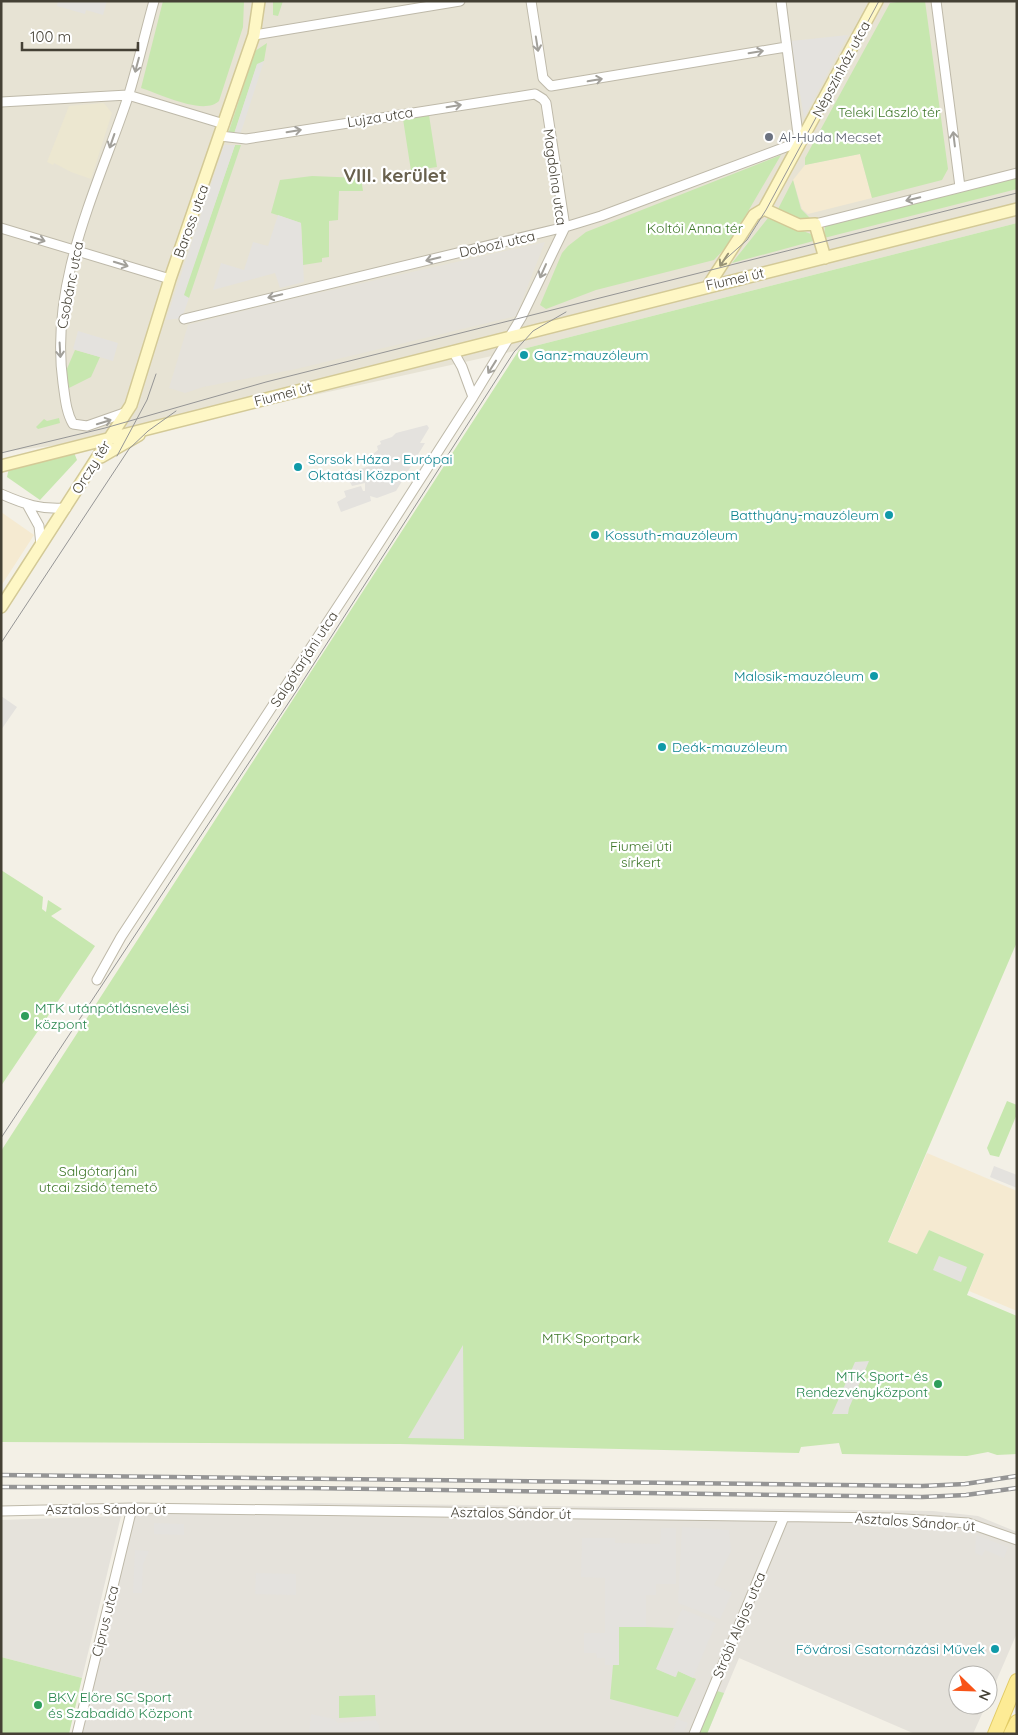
<svg xmlns="http://www.w3.org/2000/svg" width="1018" height="1735" font-family="Quicksand,sans-serif">
<style>
.residential{fill:#e7e3d4}
.commercial{fill:#f5ead1}
.industrial{fill:#e5e2db}
.education{fill:#ece7d0}
.green{fill:#c7e7af}
.parking{fill:#e4e2de}
.lines{fill:none;stroke-linecap:round;stroke-linejoin:round}
.street-casing{stroke:#beb9a9;stroke-width:11}
.secondary-casing{stroke:#d3c996;stroke-width:14}
.primary-casing{stroke:#e2cb65;stroke-width:16}
.street{stroke:#fff;stroke-width:9}
.secondary{stroke:#fef7c5;stroke-width:11}
.primary{stroke:#fdeb95;stroke-width:14}
.tram{stroke:#959595;stroke-width:1}
.rail-casing{stroke:#959595;stroke-width:4.5}
.rail{stroke:#fff;stroke-width:2.5;stroke-dasharray:8;stroke-linecap:butt}
.oneway{stroke:#a2a09a}
.oneway2{stroke:#989376}
.worship-dot{fill:#6b7280;stroke:#fff;stroke-width:2}
.culture-dot{fill:#0f9aa8;stroke:#fff;stroke-width:2}
.leisure-dot{fill:#2e9e5b;stroke:#fff;stroke-width:2}
.labels{text-anchor:middle;stroke-width:4.5;stroke-linejoin:round;paint-order:stroke}
.street-label{font-size:14px;fill:#454135;stroke:#fff}
.park-label{font-size:14px;fill:#3e7729;stroke:#fff}
.worship-label{font-size:14px;fill:#5b616d;stroke:#fff;text-anchor:start}
.culture-label{font-size:14px;fill:#0d838f;stroke:#fff;text-anchor:start}
.leisure-label{font-size:14px;fill:#27864d;stroke:#fff;text-anchor:start}
.district-label{font-size:19px;font-weight:bold;fill:#68604d;stroke:#fff}
</style>
<rect width="100%" height="100%" fill="#f3f0e6"/>
<path class="residential" d="M1 1H1017V223L519 350 124 437 1 452Z"/>
<path class="commercial" d="M860 154 872 198 808 214 802 209 793 180 805 165Z
M1 512 34 535 1 586Z
M927 1153 1017 1191V1311L969 1291 984 1254 929 1230 918 1254 888 1243Z"/>
<path class="industrial" d="M545 242 516 316 296 369 203 387 185 393 169 388 188 325 287 300Z
M315 1503 933 1511 978 1516 1017 1532V1633L988 1700V1675H958V1705H986L973 1734H915L739 1658 707 1734H77L132 1508Z
M121 1516 82 1678 1 1657V1520Z"/>
<path class="education" d="M104 103 112 113 91 179 71 172 54 163 53 165 47 162 69 106Z"/>
<path class="green" d="M163 1H244L243 27 219 101C204 116 160 94 141 88Z
M273 1H283L278 16 273 15Z
M903 1H925L948 169 942 180 872 198 860 154 805 165V158L890 3Z
M267 43 264 61 257 65 234 134H228L255 51Z
M429 115 437 167 411 171 403 119Z
M235 145H241L189 298 183 296Z
M781 155 729 244 714 260 596 290 546 309 540 305 562 253 568 246 586 232Z
M312 176 361 178 363 191H339L338 220 329 221V257L322 258V262L303 265 301 223 271 213 280 180Z
M1017 177V189L824 238 825 226Z
M793 180 801 209 810 218 807 222 780 212 778 209Z
M768 218 811 234 817 240 732 263Z
M1017 223V942L888 1242 917 1254 929 1230 984 1254 967 1295 1017 1316V1454L997 1455 988 1452 967 1456 842 1454 839 1443 801 1447 799 1453 400 1444 1 1442V1151L519 350Z
M75 350 100 357 91 377 69 388 66 371Z
M59 418 60 423 38 429 36 427 44 419 47 421Z
M73 450 77 460 40 500 7 477 9 468Z
M1 870 43 897 42 909 46 912 48 900 62 909 51 916 95 946 1 1086Z
M1007 1101 1017 1105V1114L999 1157 990 1155 987 1148Z
M619 1626 674 1628 657 1669 676 1677 678 1671 696 1679 678 1717 610 1699 613 1665 619 1664Z
M1 1657 82 1678 69 1734H1Z
M717 1691 724 1693 707 1734H699Z
M375 1695 376 1716 339 1718V1696Z"/>
<path class="parking" d="M58 1H107L103 15 86 10 85 14 57 6Z
M848 35 804 118 791 41Z
M264 61 242 129 239 136 234 134 257 64Z
M224 145H235L184 295 189 298 182 318 166 320Z
M278 215 301 223 304 282 280 288 275 273 213 290 221 263 244 270 253 242 268 246Z
M78 331 118 343 113 361 73 349Z
M427 425 429 428 420 443H425L396 491 377 498 370 496 371 501 341 512 337 502 346 497 344 491 361 486 363 491H365V483L352 486 350 482 355 480 354 476 358 475 357 470 370 466 373 454 378 450 377 446 381 444 380 441 392 437 396 433Z
M1 696 17 707 1 730Z
M994 1166 1017 1175V1188L990 1177Z
M939 1256 967 1267 961 1282 933 1270Z
M463 1345 464 1439 408 1438Z
M869 1361 849 1408 848 1414H832L855 1362Z
M154 1523 184 1524V1535L154 1534Z
M682 1527 729 1530 731 1551 714 1585 732 1593 720 1619 678 1603Z
M661 1528H676V1584H656V1595H646V1627H619V1665H605V1658H597L596 1653H584V1633H605V1578L581 1577 582 1538H615V1543L660 1544Z
M976 1535 1008 1547 1004 1558 985 1550 982 1556 975 1553Z
M135 1550 149 1551 143 1564 142 1593H133Z
M256 1573 296 1574V1595L255 1594Z
M682 1609 716 1623 693 1678 678 1671 675 1677 656 1669Z
M311 1714 334 1719 338 1723 376 1720 379 1725 380 1734H309Z
M677 1719 688 1723 683 1734H672Z"/>
<g class="lines">
<defs>
<path id="street" d="M531 1 543 78 551 86 786 47
M781 1 799 142
M936 1 960 187
M254 35 460 1
M1 102 128 95 224 124
M815 224 1017 173
M1 228 170 279
M184 319 565 227 601 216 799 142
M453 351 462 367 473 397
M127 412 87 426 73 424C66 412 65 397 63 383 49 283 97 189 128 97 138 65 145 33 154 1
M1 494C24 504 41 510 66 508
M28 506 39 526 41 545
M97 980 121 937 365 565 473 397 521 318 565 227 546 103 543 99 535 94 246 139 220 136
M1 1511 132 1508 889 1518 968 1523 1017 1540
M77 1734 132 1508
M694 1734 784 1517"/>
<path id="secondary" d="M764 209 799 225 815 224 825 258
M708 286 754 215 764 209 877 1
M101 457 139 435
M1 466 1017 209
M1 607 131 405 170 279 254 35 259 1"/>
<path id="primary" d="M995 1734 1017 1681
M1011 1734 1017 1722"/>
</defs>
<use href="#street" class="street-casing"/>
<use href="#secondary" class="secondary-casing"/>
<use href="#primary" class="primary-casing"/>
<use href="#street" class="street"/>
<use href="#secondary" class="secondary"/>
<use href="#primary" class="primary"/>
<path class="tram" d="M720 264 747 240 766 210 879 1
M1 453 105 428 266 382 1017 193
M117 456 147 400 156 374
M1 643 129 449 148 431 176 411
M1 1138 297 690 514 352 533 331 566 312"/>
<defs>
<path id="rail" d="M1 1475 922 1486 965 1484 1017 1476
M1 1487 308 1488 922 1497 966 1495 1017 1488"/>
</defs>
<use href="#rail" class="rail-casing"/>
<use href="#rail" class="rail"/>
</g>
<defs><path id="oneway-shaft" d="M-6 0H5M1.5-3L5.5 0L1.5 3" fill="none" stroke-width="1.6" stroke-linecap="round" stroke-linejoin="round" transform="scale(1.25)"/></defs>
<g class="oneway">
<use href="#oneway-shaft" transform="translate(537 44) rotate(81)"/>
<use href="#oneway-shaft" transform="translate(756 52) rotate(-9)"/>
<use href="#oneway-shaft" transform="translate(137 65) rotate(105)"/>
<use href="#oneway-shaft" transform="translate(595 80) rotate(-10)"/>
<use href="#oneway-shaft" transform="translate(454 106) rotate(-9)"/>
<use href="#oneway-shaft" transform="translate(294 131) rotate(-9)"/>
<use href="#oneway-shaft" transform="translate(954 139) rotate(-97)"/>
<use href="#oneway-shaft" transform="translate(112 141) rotate(109)"/>
<use href="#oneway-shaft" transform="translate(913 199) rotate(166)"/>
<use href="#oneway-shaft" transform="translate(38 239) rotate(17)"/>
<use href="#oneway-shaft" transform="translate(433 259) rotate(167)"/>
<use href="#oneway-shaft" transform="translate(121 264) rotate(17)"/>
<use href="#oneway-shaft" transform="translate(543 271) rotate(114)"/>
<use href="#oneway-shaft" transform="translate(275 296) rotate(166)"/>
<use href="#oneway-shaft" transform="translate(60 350) rotate(87)"/>
<use href="#oneway-shaft" transform="translate(492 367) rotate(122)"/>
<use href="#oneway-shaft" transform="translate(104 422) rotate(-17)"/>
</g>
<use class="oneway2" href="#oneway-shaft" transform="translate(724 260) rotate(123)"/>
<circle class="worship-dot" cx="769" cy="137" r="5"/>
<g class="culture-dot">
<circle cx="524" cy="355" r="5"/>
<circle cx="298" cy="467" r="5"/>
<circle cx="889" cy="515" r="5"/>
<circle cx="595" cy="535" r="5"/>
<circle cx="874" cy="676" r="5"/>
<circle cx="662" cy="747" r="5"/>
<circle cx="995" cy="1649" r="5"/>
</g>
<g class="leisure-dot">
<circle cx="25" cy="1016" r="5"/>
<circle cx="938" cy="1384" r="5"/>
<circle cx="38" cy="1705" r="5"/>
</g>
<g class="labels">
<g class="street-label">
<text transform="translate(841 69) rotate(-62)" y="5">Népszínház utca</text>
<text transform="translate(380 117) rotate(-9)" y="5">Lujza utca</text>
<text transform="translate(555 177) rotate(82)" y="5">Magdolna utca</text>
<text transform="translate(191 221) rotate(-70)" y="5">Baross utca</text>
<text transform="translate(497 244) rotate(-13)" y="5">Dobozi utca</text>
<text transform="translate(735 279) rotate(-13)" y="5">Fiumei út</text>
<text transform="translate(70 285) rotate(-79)" y="5">Csobánc utca</text>
<text transform="translate(283 394) rotate(-15)" y="5">Fiumei út</text>
<text transform="translate(91 467) rotate(-58)" y="5">Orczy tér</text>
<text transform="translate(304 659) rotate(-57)" y="5">Salgótarjáni utca</text>
<text x="106" y="1514">Asztalos Sándor út</text>
<text transform="translate(511 1513) rotate(1)" y="5">Asztalos Sándor út</text>
<text transform="translate(915 1522) rotate(4)" y="5">Asztalos Sándor út</text>
<text transform="translate(105 1621) rotate(-76)" y="5">Ciprus utca</text>
<text transform="translate(739 1625) rotate(-67)" y="5">Stróbl Alajos utca</text>
</g>
<g class="park-label">
<text x="889" y="117">Teleki László tér</text>
<text x="695" y="233">Koltói Anna tér</text>
<text x="641" y="851">Fiumei úti<tspan x="641" dy="16">sírkert</tspan></text>
<text x="98" y="1176">Salgótarjáni<tspan x="98" dy="16">utcai zsidó temető</tspan></text>
<text x="591" y="1343">MTK Sportpark</text>
</g>
<g class="worship-label">
<text x="779" y="142">Al-Huda Mecset</text>
</g>
<g class="culture-label">
<text x="534" y="360">Ganz-mauzóleum</text>
<text x="308" y="464">Sorsok Háza - Európai<tspan x="308" dy="16">Oktatási Központ</tspan></text>
<text x="879" y="520" text-anchor="end">Batthyány-mauzóleum</text>
<text x="605" y="540">Kossuth-mauzóleum</text>
<text x="864" y="681" text-anchor="end">Malosik-mauzóleum</text>
<text x="672" y="752">Deák-mauzóleum</text>
<text x="985" y="1654" text-anchor="end">Fővárosi Csatornázási Művek</text>
</g>
<g class="leisure-label">
<text x="35" y="1013">MTK utánpótlásnevelési<tspan x="35" dy="16">központ</tspan></text>
<text x="928" y="1381" text-anchor="end">MTK Sport- és<tspan x="928" dy="16">Rendezvényközpont</tspan></text>
<text x="48" y="1702">BKV Előre SC Sport<tspan x="48" dy="16">és Szabadidő Központ</tspan></text>
</g>
<g class="district-label">
<text x="395" y="182">VIII. kerület</text>
</g>
</g>
<rect width="1018" height="1735" fill="none" stroke="#454135" stroke-width="5"/>
<g transform="translate(973 1690) rotate(113)"><circle r="24" fill="#ffffff" stroke="#b5b3ae"/>
<path d="M0-4L9 19L0 12L-9 19Z" fill="#f85418"/>
<text y="-8" font-size="14" font-weight="bold" text-anchor="middle" fill="#454135">N</text>
</g>
<path d="M22 42v8h116v-8" fill="none" stroke="#454135" stroke-width="2.5"/>
<text x="30" y="42" font-size="15" fill="#454135" stroke="#ffffff" stroke-width="4" paint-order="stroke">100 m</text>
</svg>
